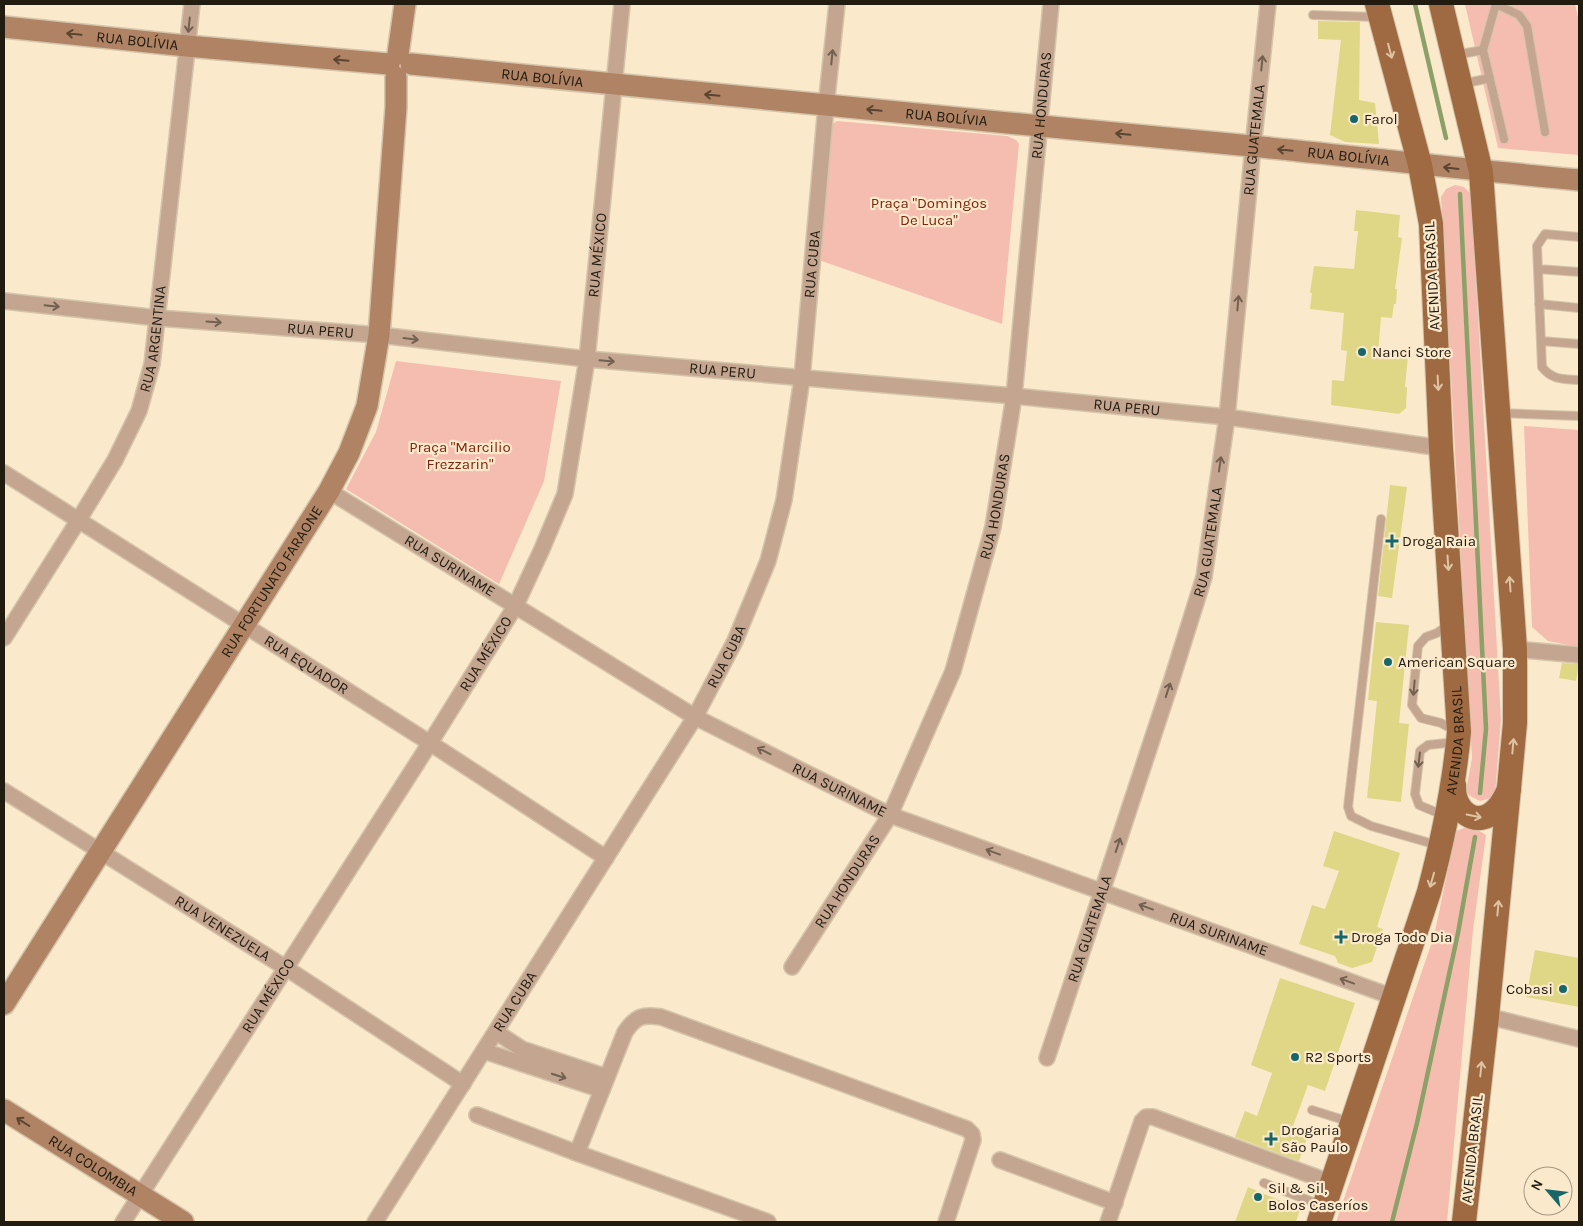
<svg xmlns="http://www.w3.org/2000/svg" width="1583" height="1226" font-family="Karla,sans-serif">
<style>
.green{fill:#f4bdaf}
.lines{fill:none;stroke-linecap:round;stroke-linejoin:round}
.stream{stroke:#8ca068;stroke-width:4.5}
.building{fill:#dfd786}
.lane-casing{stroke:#d4c4aa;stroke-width:10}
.street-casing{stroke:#d4c4aa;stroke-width:18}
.secondary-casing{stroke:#d4c4aa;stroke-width:24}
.primary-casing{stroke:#d4c4aa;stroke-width:26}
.lane{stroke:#c4a690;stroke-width:8}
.street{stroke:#c4a690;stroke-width:15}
.secondary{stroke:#af8363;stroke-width:21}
.primary{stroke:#9f6a41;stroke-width:24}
.oneway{stroke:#726050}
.oneway2{stroke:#5a4531}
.oneway3{stroke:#dfc3a2}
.poi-dot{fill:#186768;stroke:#fbe9cc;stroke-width:2}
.labels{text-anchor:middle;stroke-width:4.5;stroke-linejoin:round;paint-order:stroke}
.street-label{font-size:15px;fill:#211b10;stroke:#fbe9cc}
.poi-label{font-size:15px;fill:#211b10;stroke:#fbe9cc;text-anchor:start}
.park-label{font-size:15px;fill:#81220c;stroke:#fbe9cc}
</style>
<rect width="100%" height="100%" fill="#fbe9cc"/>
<path class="green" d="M1465 4H1575L1579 21V155L1498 148Z
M837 121 1007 136 1016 140 1019 144 1002 324 816 259 828 127Z
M1455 185 1464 187 1471 194 1501 719 1495 794 1491 798 1480 801 1470 796 1466 791 1472 758 1441 197 1446 189Z
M396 361 561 381 544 481 499 584 346 489 376 432Z
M1524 426 1579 430V647L1548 641 1532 627Z
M1464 828C1473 828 1479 830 1486 835L1473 930 1447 1222H1336L1434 936 1456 831Z"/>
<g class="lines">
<path class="stream" d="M1415 4 1446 138
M1460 194 1486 729 1480 793
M1392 1222 1417 1123 1458 933 1475 837"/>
</g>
<path class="building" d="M1318 21 1360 22 1359 100 1375 103 1379 144 1345 142 1330 135 1341 40 1318 39Z
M1356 210 1400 215 1398 237 1402 238 1395 289H1397L1396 304H1394L1392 318 1381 317 1378 353 1408 356 1405 387H1407L1406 408 1399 414 1331 405 1332 380 1344 381 1347 351 1341 350 1344 313 1310 309 1312 293H1310L1314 266 1354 269 1358 231H1354Z
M1390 485 1407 487 1392 598 1378 596Z
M1376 622 1409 625 1399 723 1409 724 1401 802 1367 798 1377 701 1368 700Z
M1562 663 1579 664 1576 681 1559 678Z
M1334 831 1400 853 1377 927 1383 929 1372 962 1352 968 1338 963 1335 956 1299 944 1312 905 1325 909 1339 871 1323 866Z
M1535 950 1579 958V1007L1526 997Z
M1280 978 1355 1003 1325 1091 1308 1085 1292 1129 1308 1135 1299 1161 1235 1137 1245 1111 1257 1116 1272 1073 1251 1065Z
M1248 1187 1300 1209 1296 1222H1235Z"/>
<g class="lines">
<defs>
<path id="lane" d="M1496 4 1519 15 1527 26 1545 132
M1313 15 1376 17
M1483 50 1504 139
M1455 55 1483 50 1496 4
M1462 84 1490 78
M1579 237 1545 234 1537 246 1542 367C1552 380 1563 379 1579 380
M1538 269 1579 272
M1539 304 1579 308
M1541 341 1579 344
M1500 413 1579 416
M1381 519 1348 807 1351 816 1371 826 1437 845
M1448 625 1437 633 1426 637 1418 646 1412 705 1421 718 1441 723 1455 731
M1445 816 1419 805 1415 794 1420 751 1428 745 1456 742
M1312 1110 1350 1122
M1264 1183 1323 1206"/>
<g id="street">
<path id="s1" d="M4 301 158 318 379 335 587 359 1014 396 1227 417 1441 448"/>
<path id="s2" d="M4 473 430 743 606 858"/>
<path id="s3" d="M329 491 695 717 890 815 1393 997"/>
<path id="s4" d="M4 638 78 521 115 460 139 411 152 364 192 4"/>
<path d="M1515 649 1579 655"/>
<path id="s5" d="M4 791 286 968 463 1084"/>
<path id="s6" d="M792 967 890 815 953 671 993 527 1014 396 1051 4"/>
<path d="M1487 1016 1579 1039"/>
<path d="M496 1032 522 1049 607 1077"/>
<path d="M484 1051 602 1090"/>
<path id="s7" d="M1047 1058 1172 679 1204 577 1227 417 1253 147 1268 4"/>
<path d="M477 1115 577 1153 768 1222"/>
<path d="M577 1153 625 1032C636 1016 643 1014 661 1017L967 1129 972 1134 973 1140 946 1222"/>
<path d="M1000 1160 1115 1203"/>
<path id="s8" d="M123 1222 430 743 516 605 542 549 565 494 587 359 622 4"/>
<path id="s9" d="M375 1222 695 717 735 641 768 561 784 500 802 378 826 106 837 4"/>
<path d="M1108 1222 1142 1121 1146 1117H1153L1332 1183"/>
</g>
<g id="secondary">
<path id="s10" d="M4 27 187 46 389 64"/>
<path d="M398 54 405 4"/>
<path id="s11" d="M411 64C691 94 971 119 1251 146 1360 157 1470 170 1579 180"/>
<path id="s12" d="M4 1004 329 491 349 453 367 406 379 335 396 107V77"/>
<path id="s13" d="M4 1110 183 1222"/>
</g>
<g id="primary">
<path d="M1441 4 1481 172 1515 649V723L1509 788 1487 1016 1464 1222"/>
<path d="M1454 785C1452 811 1477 830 1497 809 1503 803 1506 796 1509 789"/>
<path id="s14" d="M1319 1222 1429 892C1443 839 1454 787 1459 732L1441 448 1431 224 1420 165 1377 4"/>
</g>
</defs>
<use href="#lane" class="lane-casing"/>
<use href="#street" class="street-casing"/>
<use href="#secondary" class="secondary-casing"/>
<use href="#primary" class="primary-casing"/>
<use href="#lane" class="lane"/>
<use href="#street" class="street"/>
<use href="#secondary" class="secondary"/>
<use href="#primary" class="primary"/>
</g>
<defs><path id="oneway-shaft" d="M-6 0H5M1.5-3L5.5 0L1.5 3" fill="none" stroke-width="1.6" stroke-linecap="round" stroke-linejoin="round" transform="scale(1.25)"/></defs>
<g class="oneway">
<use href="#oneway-shaft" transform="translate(189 25) rotate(96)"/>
<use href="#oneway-shaft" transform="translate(832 57) rotate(-84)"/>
<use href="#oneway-shaft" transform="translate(1262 63) rotate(-84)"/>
<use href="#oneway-shaft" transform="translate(1238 303) rotate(-85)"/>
<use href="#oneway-shaft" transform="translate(52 306) rotate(6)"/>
<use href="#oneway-shaft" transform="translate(214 322) rotate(4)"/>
<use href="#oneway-shaft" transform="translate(411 339) rotate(7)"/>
<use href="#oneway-shaft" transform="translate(607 361) rotate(5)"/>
<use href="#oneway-shaft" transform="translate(1220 464) rotate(-82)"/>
<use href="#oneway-shaft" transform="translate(1414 688) rotate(95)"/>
<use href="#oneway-shaft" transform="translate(1168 690) rotate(-72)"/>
<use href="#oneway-shaft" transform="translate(764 751) rotate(-153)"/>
<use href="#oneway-shaft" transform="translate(1419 760) rotate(97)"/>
<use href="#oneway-shaft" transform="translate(1118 845) rotate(-72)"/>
<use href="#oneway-shaft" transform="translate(993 852) rotate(-160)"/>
<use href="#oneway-shaft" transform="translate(1146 907) rotate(-160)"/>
<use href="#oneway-shaft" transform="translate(1347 981) rotate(-160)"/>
<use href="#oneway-shaft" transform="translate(559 1076) rotate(18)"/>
</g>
<g class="oneway2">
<use href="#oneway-shaft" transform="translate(74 34) rotate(-174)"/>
<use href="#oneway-shaft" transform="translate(341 60) rotate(-175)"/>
<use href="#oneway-shaft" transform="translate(712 95) rotate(-175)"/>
<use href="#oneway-shaft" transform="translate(874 110) rotate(-174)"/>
<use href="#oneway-shaft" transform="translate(1123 134) rotate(-175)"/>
<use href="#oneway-shaft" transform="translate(1285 150) rotate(-174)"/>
<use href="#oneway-shaft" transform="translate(1451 168) rotate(-173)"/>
<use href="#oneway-shaft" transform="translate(23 1122) rotate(-148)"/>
</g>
<g class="oneway3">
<use href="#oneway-shaft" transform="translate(1390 51) rotate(75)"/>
<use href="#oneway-shaft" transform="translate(1438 383) rotate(87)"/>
<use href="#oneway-shaft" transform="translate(1448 563) rotate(86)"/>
<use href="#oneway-shaft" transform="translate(1510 584) rotate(-94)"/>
<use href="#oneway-shaft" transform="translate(1513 746) rotate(-85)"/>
<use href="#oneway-shaft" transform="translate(1474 816) rotate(11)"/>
<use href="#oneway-shaft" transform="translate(1432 880) rotate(106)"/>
<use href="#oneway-shaft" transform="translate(1498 908) rotate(-85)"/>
<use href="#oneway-shaft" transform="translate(1481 1069) rotate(-84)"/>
</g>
<g class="poi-dot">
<circle cx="1354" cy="119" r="5"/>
<circle cx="1362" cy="352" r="5"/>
<path d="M1389.5 533.5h5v5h5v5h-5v5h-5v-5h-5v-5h5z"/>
<circle cx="1388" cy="662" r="5"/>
<path d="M1338.5 929.5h5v5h5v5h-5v5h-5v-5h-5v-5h5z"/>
<circle cx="1563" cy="989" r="5"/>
<circle cx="1295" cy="1057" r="5"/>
<path d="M1268.5 1131.5h5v5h5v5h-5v5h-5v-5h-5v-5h5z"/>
<circle cx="1258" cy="1197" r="5"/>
</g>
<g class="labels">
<g class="street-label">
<text dy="5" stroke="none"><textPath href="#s10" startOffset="134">RUA BOLÍVIA</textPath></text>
<text dy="5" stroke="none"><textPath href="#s11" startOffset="132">RUA BOLÍVIA</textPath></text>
<text dy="5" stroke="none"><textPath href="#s6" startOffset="912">RUA HONDURAS</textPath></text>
<text dy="5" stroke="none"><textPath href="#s11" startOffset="538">RUA BOLÍVIA</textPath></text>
<text dy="5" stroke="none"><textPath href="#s7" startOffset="946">RUA GUATEMALA</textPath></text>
<text dy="5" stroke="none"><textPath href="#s11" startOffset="942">RUA BOLÍVIA</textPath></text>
<text dy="5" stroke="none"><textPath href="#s8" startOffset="1094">RUA MÉXICO</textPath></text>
<text dy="5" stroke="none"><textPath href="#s9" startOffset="1071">RUA CUBA</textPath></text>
<text transform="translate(1432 276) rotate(-93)" y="5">AVENIDA BRASIL</text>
<text dy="5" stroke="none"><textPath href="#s1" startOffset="318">RUA PERU</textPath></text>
<text dy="5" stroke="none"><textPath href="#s4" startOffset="338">RUA ARGENTINA</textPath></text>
<text dy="5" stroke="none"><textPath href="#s1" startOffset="722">RUA PERU</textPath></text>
<text dy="5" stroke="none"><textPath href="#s1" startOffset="1128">RUA PERU</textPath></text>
<text dy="5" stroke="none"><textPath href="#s6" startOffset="508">RUA HONDURAS</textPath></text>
<text dy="5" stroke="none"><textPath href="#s7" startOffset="541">RUA GUATEMALA</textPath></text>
<text dy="5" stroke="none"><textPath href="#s3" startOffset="142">RUA SURINAME</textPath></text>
<text dy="5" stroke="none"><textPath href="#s12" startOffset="500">RUA FORTUNATO FARAONE</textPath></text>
<text dy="5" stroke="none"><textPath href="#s8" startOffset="674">RUA MÉXICO</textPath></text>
<text dy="5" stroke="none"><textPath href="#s9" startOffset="666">RUA CUBA</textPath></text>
<text dy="5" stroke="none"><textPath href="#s2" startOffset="358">RUA EQUADOR</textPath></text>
<text dy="5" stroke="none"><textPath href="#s14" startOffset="502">AVENIDA BRASIL</textPath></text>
<text dy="5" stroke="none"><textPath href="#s3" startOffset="592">RUA SURINAME</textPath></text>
<text dy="5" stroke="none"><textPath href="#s6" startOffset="102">RUA HONDURAS</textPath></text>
<text dy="5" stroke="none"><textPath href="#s5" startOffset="258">RUA VENEZUELA</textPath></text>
<text dy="5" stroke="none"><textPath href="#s7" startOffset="136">RUA GUATEMALA</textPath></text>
<text dy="5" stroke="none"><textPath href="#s3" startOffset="998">RUA SURINAME</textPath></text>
<text dy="5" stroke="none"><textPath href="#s8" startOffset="269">RUA MÉXICO</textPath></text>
<text dy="5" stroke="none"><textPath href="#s9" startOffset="261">RUA CUBA</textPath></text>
<text transform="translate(1472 1149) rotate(-84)" y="5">AVENIDA BRASIL</text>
<text dy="5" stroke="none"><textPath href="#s13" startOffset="105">RUA COLOMBIA</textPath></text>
</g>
<g class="poi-label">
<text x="1364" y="124">Farol</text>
<text x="1372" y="357">Nanci Store</text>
<text x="1402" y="546">Droga Raia</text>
<text x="1398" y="667">American Square</text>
<text x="1351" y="942">Droga Todo Dia</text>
<text x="1553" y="994" text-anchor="end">Cobasi</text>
<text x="1305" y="1062">R2 Sports</text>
<text x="1281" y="1135">Drogaria<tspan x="1281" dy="17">São Paulo</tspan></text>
<text x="1268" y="1193">Sil &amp; Sil,<tspan x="1268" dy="17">Bolos Caseríos</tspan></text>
</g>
<g class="park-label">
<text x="929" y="208">Praça "Domingos<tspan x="929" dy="17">De Luca"</tspan></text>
<text x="460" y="452">Praça "Marcilio<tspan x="460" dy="17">Frezzarin"</tspan></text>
</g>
</g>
<rect width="1583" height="1226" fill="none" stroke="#211b10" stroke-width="10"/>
<g transform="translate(1548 1191) rotate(298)"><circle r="24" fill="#fbe9cc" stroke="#a49781"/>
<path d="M0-4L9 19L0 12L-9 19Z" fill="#186768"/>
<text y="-8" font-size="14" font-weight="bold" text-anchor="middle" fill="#211b10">N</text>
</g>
</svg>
